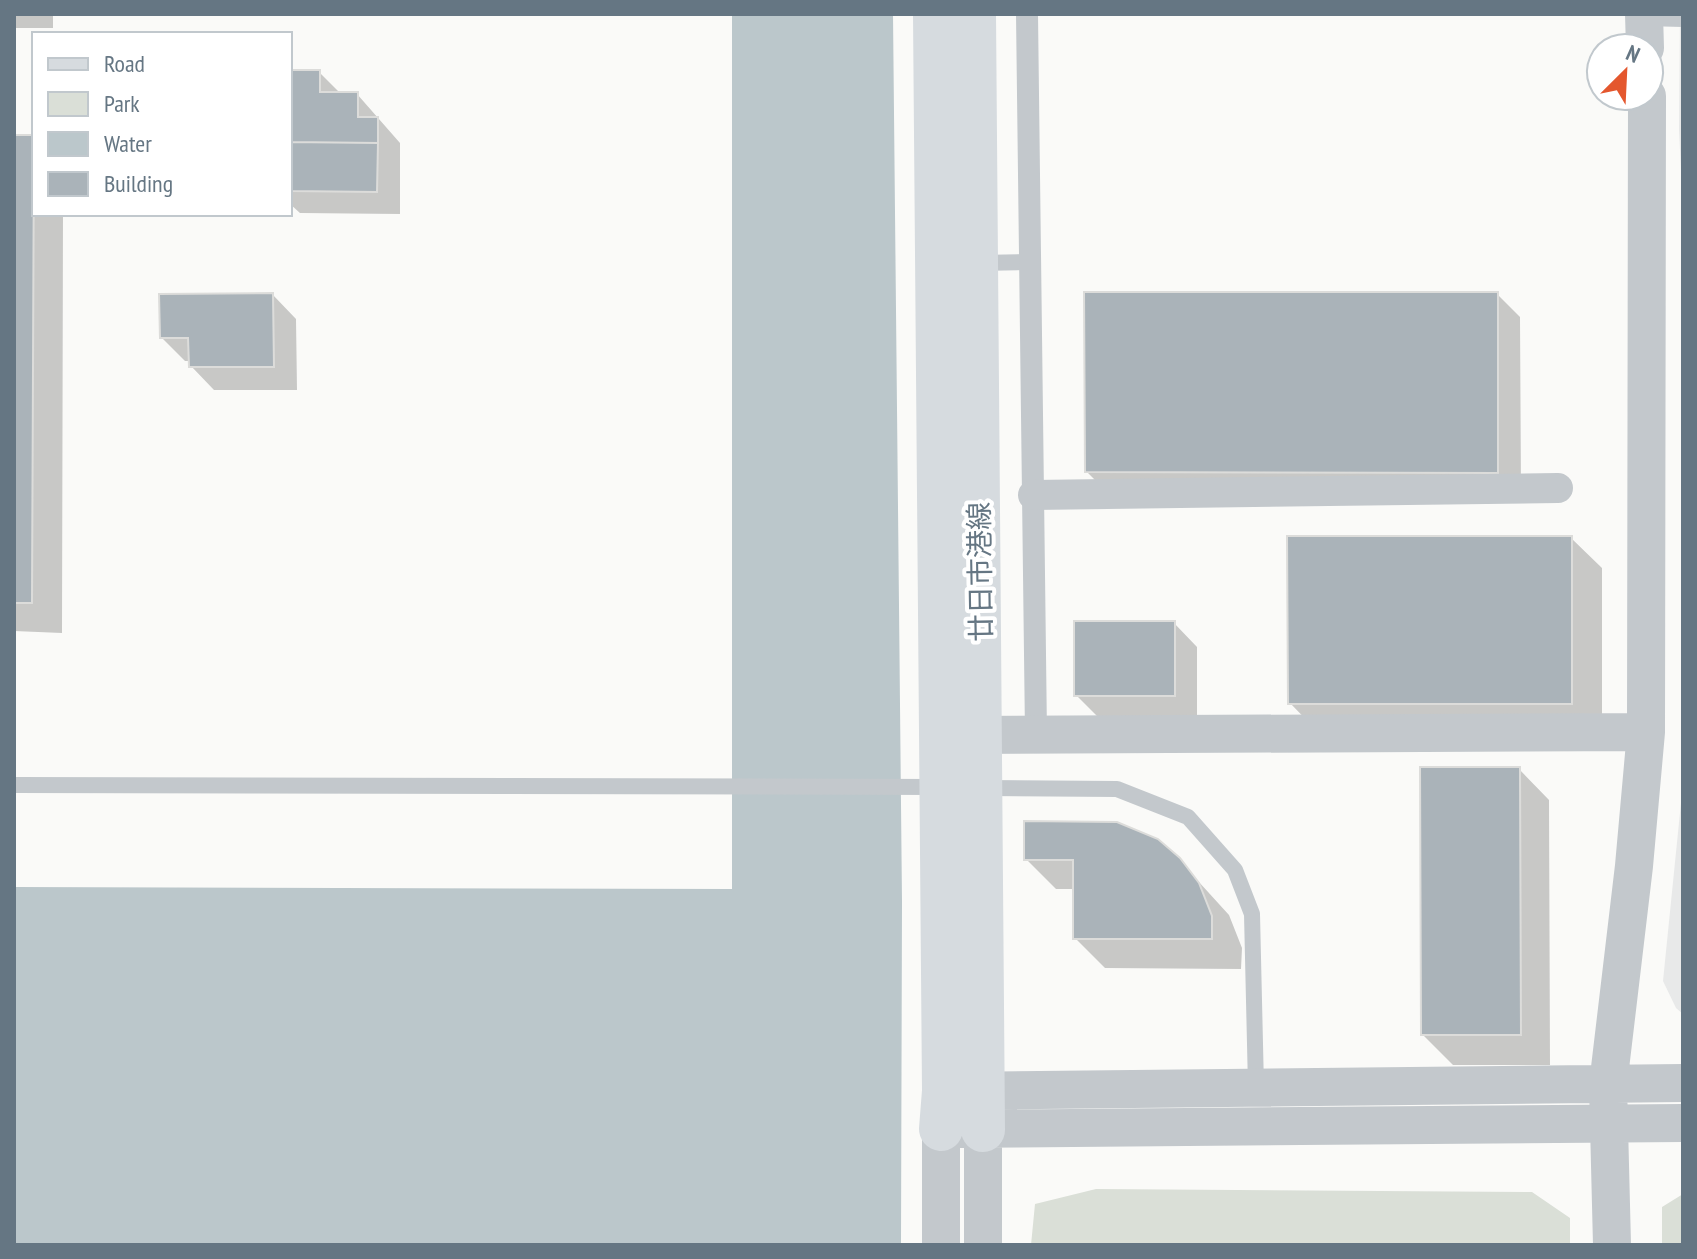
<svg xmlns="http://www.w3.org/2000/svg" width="1697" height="1259" font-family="'PT Sans Narrow','Noto Sans JP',sans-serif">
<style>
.built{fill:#e8e9e9}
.green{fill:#dadfd7}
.water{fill:#bbc7cb}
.shadow{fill:#0003}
.building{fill:#aab3b9;stroke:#dcdcda;stroke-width:2}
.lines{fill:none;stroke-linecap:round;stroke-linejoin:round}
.service{stroke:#c3c8cc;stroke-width:16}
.pedestrian{stroke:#c3c8cc;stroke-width:22}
.minor{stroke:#c3c8cc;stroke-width:30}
.tertiary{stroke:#c3c8cc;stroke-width:38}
.secondary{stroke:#d6dbdf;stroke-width:44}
.labels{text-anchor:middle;stroke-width:8;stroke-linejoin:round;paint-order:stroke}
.street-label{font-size:28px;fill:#657683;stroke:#fff}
</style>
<rect width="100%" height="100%" fill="#fafaf8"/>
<path class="built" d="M1680 14H1683V211L1679 130Z
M1683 783V1014L1676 1008 1663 981Z"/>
<path class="green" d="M1096 1189 1532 1192 1570 1218V1245H1031L1035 1204Z
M1683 1194V1245H1662V1207Z"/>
<path class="water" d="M732 14H893L902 902 901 1245H14V887L732 889Z"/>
<path class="shadow" d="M14 14H53V28H14Z
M290 72H319L341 94H357L400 143V214L300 213 290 204Z
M14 137 34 138V214H63L62 633 14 631Z
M1497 294 1520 317 1521 495H1110L1087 472Z
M273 295 296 319 297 390H214L191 366 190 361H185L162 338Z
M1571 538 1602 568V734H1320L1290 703Z
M1174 623 1197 647V719H1100L1076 695Z
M1519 769 1549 800 1550 1065H1453L1423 1035Z
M1026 859H1178L1229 915 1242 948 1241 969 1105 968 1075 938V889H1056Z"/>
<path class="building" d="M290 70H320V92H358V117H378V143L290 142Z
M14 135H34L32 603H14Z
M290 142 378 143 377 192 290 191Z
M1084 292H1498V473L1085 472Z
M273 293 274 367H189L188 338H160L159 294Z
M1287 536H1572V704H1288Z
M1074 621H1175V696H1074Z
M1420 767H1520L1521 1035H1421Z
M1024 821 1117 822 1158 839 1180 858 1199 883 1212 916V939H1073V860H1024Z"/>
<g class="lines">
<path class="service" d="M1644 18 1683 19
M979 263 1030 262
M14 785 940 787
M984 788 1117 789 1188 817 1235 870 1252 914 1256 1087"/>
<path class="pedestrian" d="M1027 14 1036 734"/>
<path class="minor" d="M1033 495 1558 488"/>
<path class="tertiary" d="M1644 14 1645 48
M952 735 1646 732
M954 1091 1683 1083
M983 1130V1245
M941 1245V1129L1683 1123
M1612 1245 1608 1085 1634 866 1646 732 1647 96"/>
<path class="secondary" d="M935 14 944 1091 941 1129
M974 14 983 1130"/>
</g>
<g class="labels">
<g class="street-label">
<text transform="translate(980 572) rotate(-91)" y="10">廿日市港線</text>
</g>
</g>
<rect width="1697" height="1259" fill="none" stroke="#657683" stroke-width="32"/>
<rect x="32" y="32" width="260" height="184" fill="#ffffff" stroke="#c1c8cd" stroke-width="2"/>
<rect x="48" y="58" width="40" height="12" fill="#d6dbdf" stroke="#c1c8cd" stroke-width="2"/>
<text x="104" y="72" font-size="24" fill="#657683">Road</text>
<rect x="48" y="92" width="40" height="24" fill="#dadfd7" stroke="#c1c8cd" stroke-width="2"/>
<text x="104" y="112" font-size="24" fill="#657683">Park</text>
<rect x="48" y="132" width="40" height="24" fill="#bbc7cb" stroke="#c1c8cd" stroke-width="2"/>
<text x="104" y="152" font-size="24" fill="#657683">Water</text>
<rect x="48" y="172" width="40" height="24" fill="#aab3b9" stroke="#c1c8cd" stroke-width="2"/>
<text x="104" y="192" font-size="24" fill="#657683">Building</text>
<g transform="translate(1625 72) rotate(24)"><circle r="38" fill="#ffffff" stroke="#c1c8cd" stroke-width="2"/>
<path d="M0-6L14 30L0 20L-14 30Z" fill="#e4572e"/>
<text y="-12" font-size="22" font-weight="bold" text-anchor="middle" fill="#657683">N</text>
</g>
</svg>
